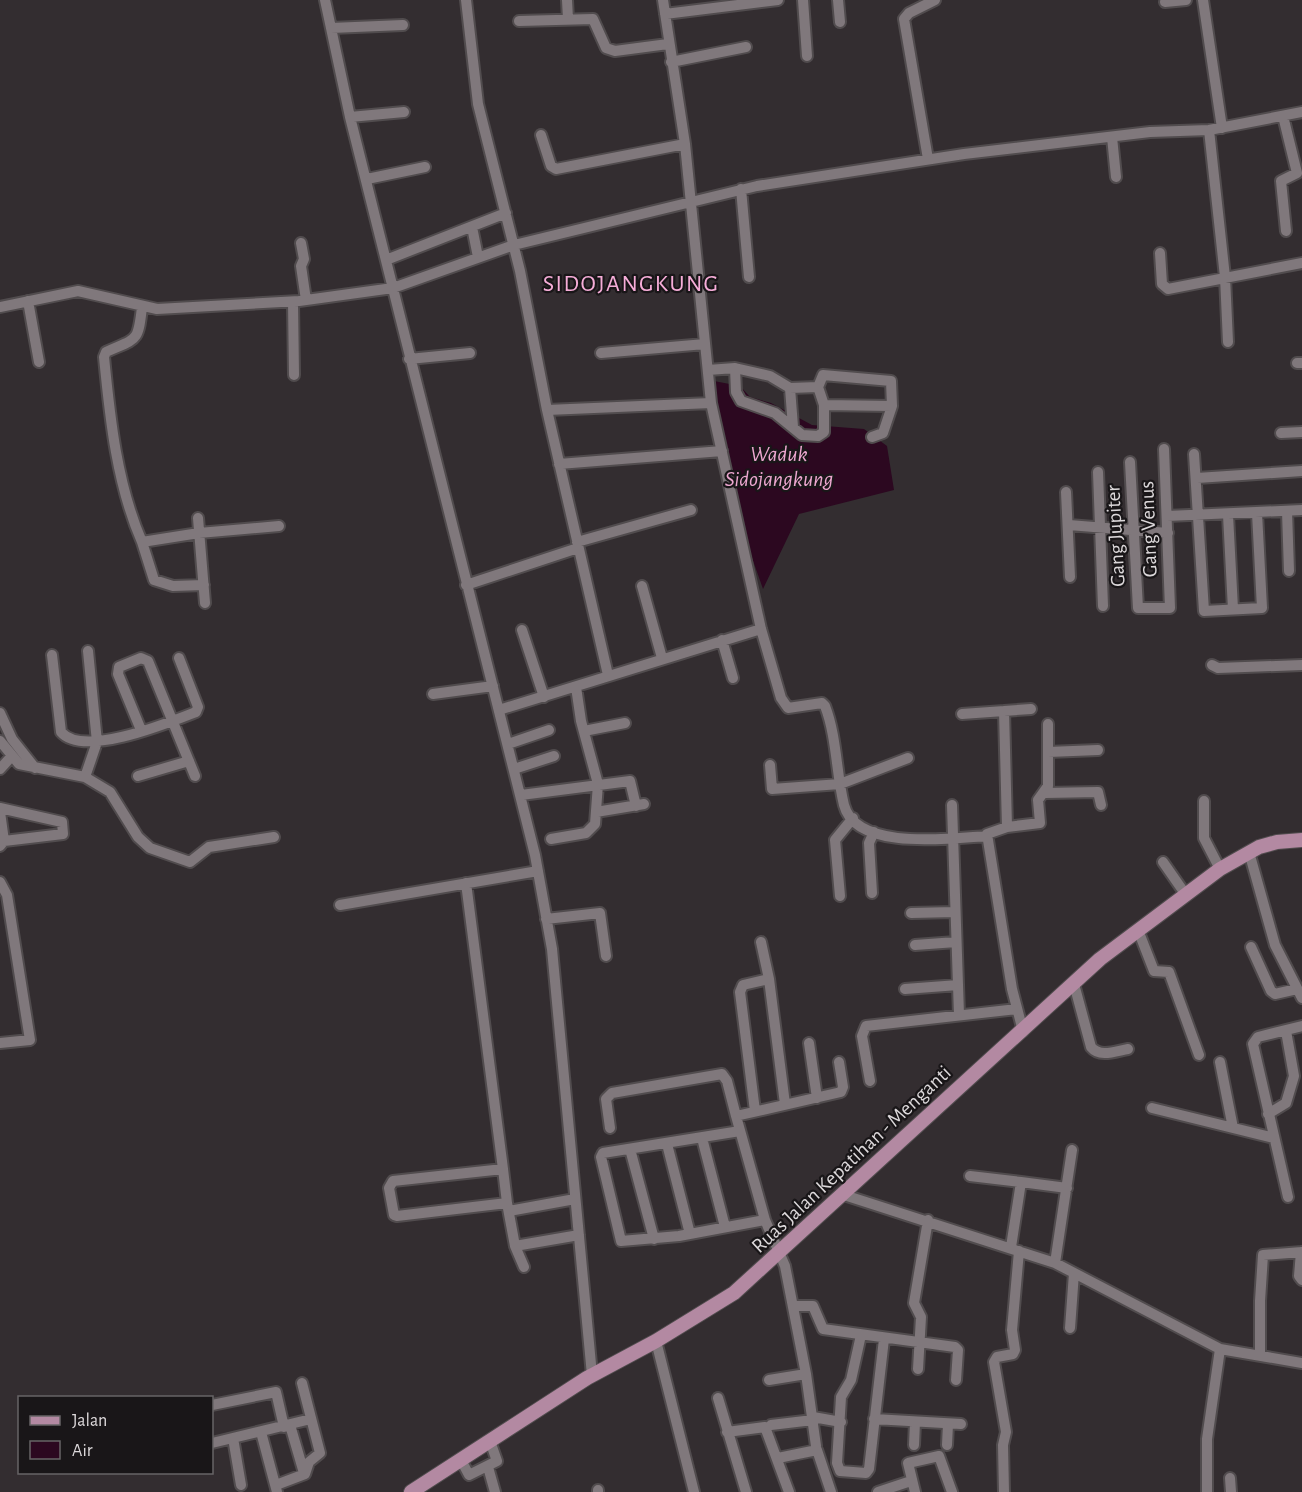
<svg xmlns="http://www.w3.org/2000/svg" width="1302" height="1492" font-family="'Alegreya Sans',sans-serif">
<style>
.water{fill:#2c0820}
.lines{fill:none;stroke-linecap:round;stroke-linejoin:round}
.minor-casing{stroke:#514c4e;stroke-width:14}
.major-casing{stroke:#514c4e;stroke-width:16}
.minor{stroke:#80787c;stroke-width:10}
.major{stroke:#b389a2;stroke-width:14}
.labels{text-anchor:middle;stroke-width:4.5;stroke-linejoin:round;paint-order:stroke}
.street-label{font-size:21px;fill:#dcd8da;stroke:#191618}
.water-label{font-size:22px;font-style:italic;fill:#eda7d0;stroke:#191618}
.quarter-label{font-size:24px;letter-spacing:1.5px;fill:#f6add8;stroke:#191618}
</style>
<rect width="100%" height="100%" fill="#332d30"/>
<path class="water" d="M714 381 740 386 750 397 771 403 812 425 864 429 887 446 894 490 799 514 763 589 738 518 714 416Z"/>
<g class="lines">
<defs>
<path id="minor" d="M325 0 350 117
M466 0 478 104 520 271 547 410 608 675
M567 0 568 19
M663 0 685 144 711 403 761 629 781 698 788 708 822 703 825 706C837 737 836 773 844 805 856 852 953 838 987 836
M803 0 807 56
M838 0 840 22
M1203 0 1222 128
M1165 2 1186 0
M665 14 778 0
M519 21 593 19 606 48 615 51 668 44
M331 28 403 25
M671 62 746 47
M404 112 350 117 535 855 552 949 592 1375
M1283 116 1297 173 1281 181 1286 231
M1209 130 1225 277 1228 342
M541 135 551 166 556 169 685 144
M1112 137 1116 177
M928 159 904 19 909 13 935 0
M367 179 425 167
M741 189 749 277
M472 227 478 257
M301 243 304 259 301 266 306 300
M1160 253 1162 284 1168 289 1302 263
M386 260 506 213
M28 301 39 362
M293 302 294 375
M0 307 78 291 157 309 299 301 393 288 514 245 757 186 964 154 1150 132 1209 130 1302 112
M142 307C138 343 137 338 106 352L104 357C110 419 117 485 142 542L199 533 279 526
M601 353 705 344
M409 359 470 353
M1297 363H1302
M708 370 735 368 736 392 741 401 775 413 802 435 818 436 824 432V405L818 387 790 388 770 376 735 368
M818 387 823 375 891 381 892 406 883 433 872 437
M790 388 793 427
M824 405 892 406
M547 410 711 403
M1281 433 1302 432
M1194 454 1204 611 1262 608 1257 513
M1130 462 1138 608H1170L1164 449
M559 464 722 451
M1098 472 1103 606
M1197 478 1302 471
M1066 492 1070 577
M1287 511 1289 571
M1228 515 1233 609
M1167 516 1302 510
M198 518 205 603
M1069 525 1168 533
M142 542 154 580 173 586 204 585
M577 542 691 510
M466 585 578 548
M642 586 662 658
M522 630 544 697
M722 640 733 678
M52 655 61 732C83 758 168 723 196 712L198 707 179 658
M1212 665 1218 668 1302 665
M433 694 493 686
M499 710 761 629
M1004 711 1007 827
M0 713 12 739 35 768
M962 714 1031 709
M141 730 118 674 119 667 141 658 148 661 195 776
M584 731 625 723
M0 741 19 764 85 777 110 792 138 837 150 848 190 862 209 847 274 837
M508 744 549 730
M1048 752 1098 750
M770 765 772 789 840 784 908 758
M0 769 11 757
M514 769 554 756
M138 776 189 761
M85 777 97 742 88 651
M1045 793 1098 792 1101 805
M521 795 630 781 636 806
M1204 801V838L1220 869
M952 805 959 1015
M0 808 62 822 63 834 4 841
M0 812 4 841 0 846
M596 812 644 804
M551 839 586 833 595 824 598 784 581 721 576 687
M1249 852 1275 945 1302 998
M1163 862 1186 895
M0 882 7 895 30 1040 0 1043
M466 883 503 1169 393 1181 389 1188 394 1215 397 1216 507 1203 515 1246
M872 893 869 843 874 832
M840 896 835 840 853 818
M340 905 538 871
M911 913 955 912
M546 919 600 913 606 956
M1138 930 1154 971 1169 972 1199 1055
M761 942 769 979 785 1104
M915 945 956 942
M1251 947 1271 991 1275 994 1297 989
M1074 984 1091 1047C1100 1058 1116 1051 1128 1049
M905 989 958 985
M1023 1031 1012 989 987 834 1007 827 1040 823 1038 800 1048 786V724
M809 1043 817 1098
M1220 1062 1233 1128
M870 1081 862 1036 866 1026 1017 1009
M1152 1108 1274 1138
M755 1111 740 992 743 985 769 979
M1268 1114 1286 1103 1294 1076 1286 1031
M610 1128 606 1099 612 1093 722 1074 727 1081 736 1116
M740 1131 603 1153 601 1157 621 1241 679 1236 765 1220
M702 1138 725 1227
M667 1144 690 1234
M630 1149 654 1239
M503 1169 507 1203
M970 1176 1021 1182
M841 1194 1055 1263 1220 1349 1302 1363
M1288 1197 1253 1044 1258 1037 1302 1026
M509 1211 575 1199
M1011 1247 1021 1182 1067 1188
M1301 1252 1299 1276 1302 1280
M1055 1263 1072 1150
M524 1267 515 1246 579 1235
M794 1306H813L823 1329 955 1347 958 1350 956 1380
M1070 1328 1074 1273
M861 1335 851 1380 841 1397 837 1463 840 1471 866 1473 869 1469 884 1339
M656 1341 694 1492
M1260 1356V1301L1263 1255 1302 1252
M918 1369 921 1317 914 1303 928 1220
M769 1380 806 1374
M718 1398 746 1492
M212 1405 276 1392 284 1427
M813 1417 841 1422
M874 1419 961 1424
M290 1425 304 1473
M771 1425 813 1420
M261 1432 277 1492
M727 1432 765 1427 789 1492
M233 1438 241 1485
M212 1443 311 1419
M914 1445 915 1422
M947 1445 948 1424
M816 1446 806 1374 785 1266 765 1220 736 1116 841 1092 843 1087 839 1062
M778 1458 817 1450 831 1492
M461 1460 469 1475 497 1461 490 1441
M488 1467 495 1492
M1230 1478 1231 1492
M276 1485 305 1474 309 1462 320 1453 302 1383
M598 1490V1492
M878 1492 911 1481
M915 1492 908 1463 939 1456 952 1492
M1004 1492 1003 1445 1006 1432 994 1362 997 1357 1013 1354 1015 1350 1012 1330 1019 1251
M1207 1492V1439L1220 1349"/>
<path id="major" d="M411 1492 587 1378 656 1341 734 1293 1100 959 1220 869 1259 847 1277 842 1302 840"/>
</defs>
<use href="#minor" class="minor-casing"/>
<use href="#major" class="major-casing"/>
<use href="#minor" class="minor"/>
<use href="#major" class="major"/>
</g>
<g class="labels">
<g class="street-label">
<text transform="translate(1148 529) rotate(-92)" y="7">Gang Venus</text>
<text transform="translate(1115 536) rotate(-93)" y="7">Gang Jupiter</text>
<text transform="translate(851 1159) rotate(-43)" y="7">Ruas Jalan Kepatihan - Menganti</text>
</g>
<g class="water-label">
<text x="779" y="461">Waduk<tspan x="779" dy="25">Sidojangkung</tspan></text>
</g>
<g class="quarter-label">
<text x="631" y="291">SIDOJANGKUNG</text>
</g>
</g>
<rect x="18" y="1396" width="195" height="78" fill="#191618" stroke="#676466" stroke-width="1.5"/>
<rect x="30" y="1416" width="30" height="9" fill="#b389a2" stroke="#676466" stroke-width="1.5"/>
<text x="72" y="1426" font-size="18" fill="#dcd8da">Jalan</text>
<rect x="30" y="1441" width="30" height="18" fill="#2c0820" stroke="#676466" stroke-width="1.5"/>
<text x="72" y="1456" font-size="18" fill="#dcd8da">Air</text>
</svg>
